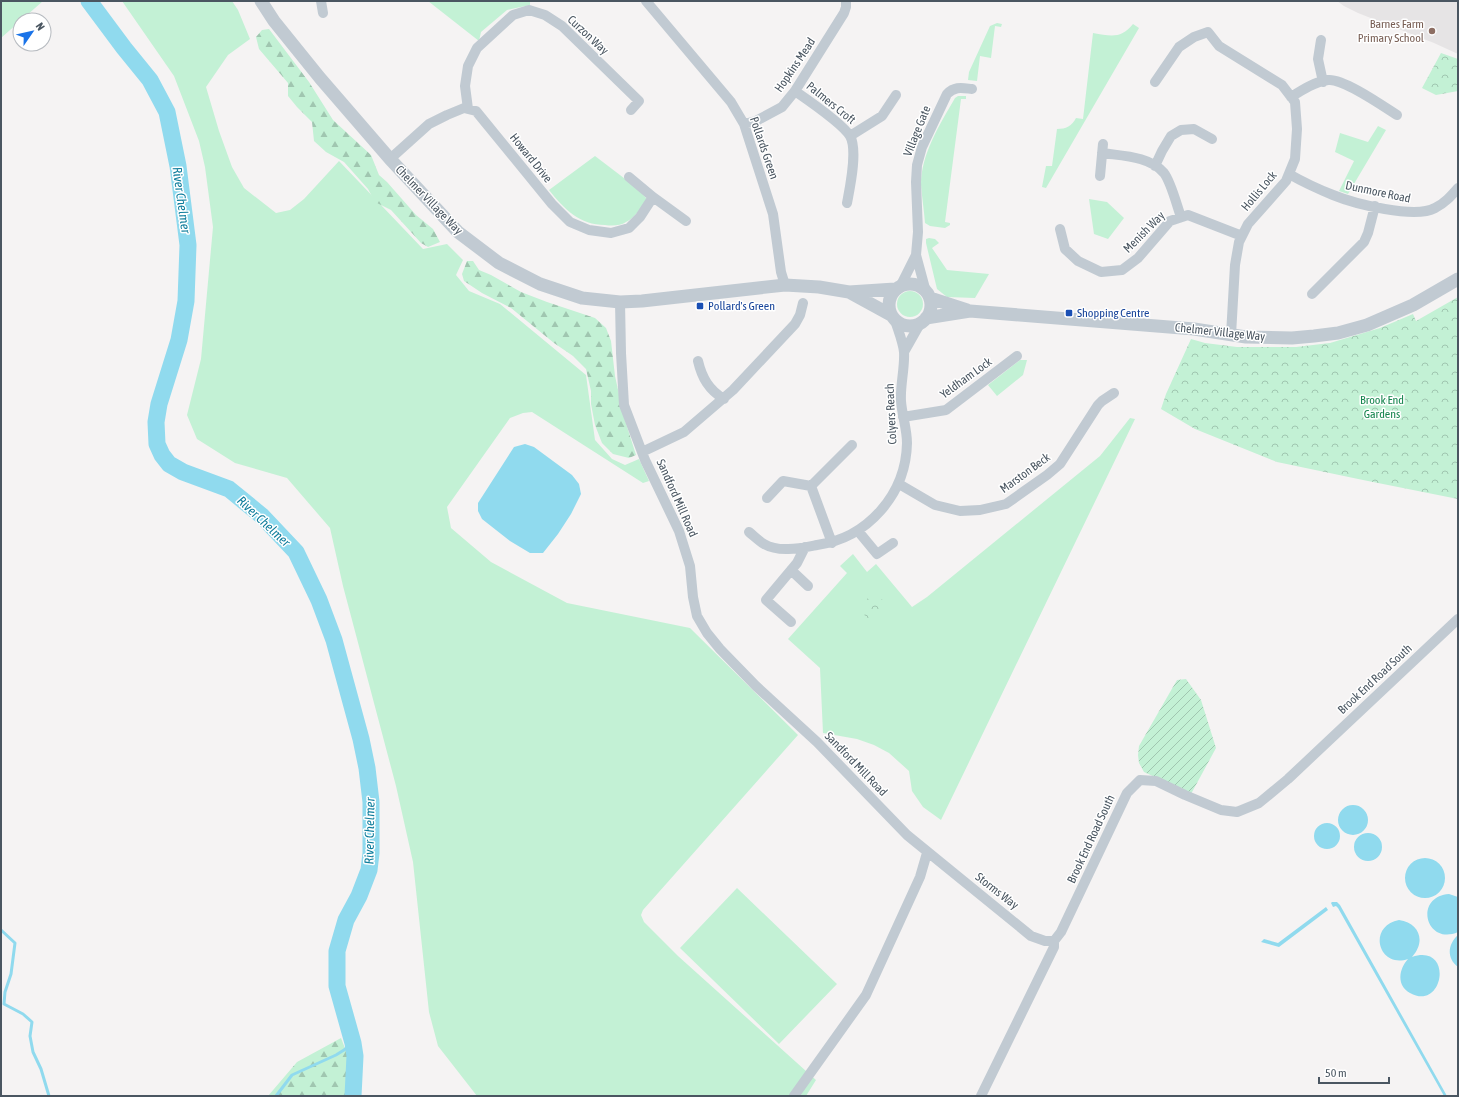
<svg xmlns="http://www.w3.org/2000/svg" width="1459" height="1097" font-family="'Asap Condensed',sans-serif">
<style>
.education{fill:#e6e4e5}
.grass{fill:#c3f1d5}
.forest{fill:url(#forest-firs)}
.park{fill:url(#park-crowns)}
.garden{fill:url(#garden-furrows)}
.water{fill:#90daee}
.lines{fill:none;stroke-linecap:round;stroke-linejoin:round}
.stream{stroke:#90daee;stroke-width:3}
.river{stroke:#90daee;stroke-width:17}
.minor{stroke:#c1cad2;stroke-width:10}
.tertiary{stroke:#c1cad2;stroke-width:13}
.education-dot{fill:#8d6e63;stroke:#fff;stroke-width:1.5}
.transit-dot{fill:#1a4fb4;stroke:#fff;stroke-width:1.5}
.labels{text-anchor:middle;stroke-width:3;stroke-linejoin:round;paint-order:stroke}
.education-label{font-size:12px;fill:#785e54;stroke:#fff;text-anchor:end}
.street-label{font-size:12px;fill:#4a5661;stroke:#fff}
.transit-label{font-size:12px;fill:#164399;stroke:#fff;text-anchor:start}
.park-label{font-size:12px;fill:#17864f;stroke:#fff}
.water-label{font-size:13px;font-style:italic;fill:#0c7c9b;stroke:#fff}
</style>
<defs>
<pattern id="forest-firs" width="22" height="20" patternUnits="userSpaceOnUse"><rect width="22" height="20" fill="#c3f1d5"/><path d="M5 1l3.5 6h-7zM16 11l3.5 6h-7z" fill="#a0c6b0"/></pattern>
<pattern id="park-crowns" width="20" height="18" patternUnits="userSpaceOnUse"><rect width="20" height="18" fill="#c3f1d5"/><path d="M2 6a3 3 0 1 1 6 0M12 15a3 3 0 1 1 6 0" fill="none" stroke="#a0c6b0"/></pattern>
<pattern id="garden-furrows" width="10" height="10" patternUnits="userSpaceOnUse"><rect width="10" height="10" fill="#c3f1d5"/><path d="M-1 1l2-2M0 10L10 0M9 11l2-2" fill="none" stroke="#a0c6b0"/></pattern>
</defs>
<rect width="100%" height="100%" fill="#f5f3f3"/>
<path class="education" d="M1337 1H1458V54L1434 43 1358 13 1344 6Z"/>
<path class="grass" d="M1 1H43L1 38Z
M122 1H232L238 10 250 39 228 55 206 87 219 131 232 167 244 188 276 213 290 210 304 199 339 161 423 249 447 244 463 260 456 275 469 291 500 304 586 375 595 440 612 459 625 465 639 459 649 481 643 483 532 412 523 413 510 418 447 507 451 528 491 562 567 603 690 628 798 735 643 910 641 915 644 922 678 956 816 1080 806 1096H477L438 1046 429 1012 413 862 396 786 343 586 330 528 287 478 235 463 197 439 187 415 201 359 213 227 205 167 199 141 174 76Z
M428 1H530V5L507 10 481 32 479 41Z
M997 23 1002 24 1001 27 995 26 991 58 980 56 977 81 968 80 969 72 990 26Z
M1133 24 1139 28 1046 188 1042 187 1046 166H1052L1057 129C1066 129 1072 126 1076 118L1083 119 1093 33C1111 36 1121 39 1133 24Z
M958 96H966V99H961L945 222 950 223V225L945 228 930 226 925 223C924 210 922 198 921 185 921 154 940 124 955 98Z
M1378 126 1386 130 1348 194 1339 191 1354 161 1335 152 1340 133 1368 142Z
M595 156 637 188 647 199C641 207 636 217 626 222 620 226 612 226 605 225 580 225 564 209 549 190Z
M1089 199 1107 202 1124 218 1108 239 1094 234Z
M929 238 935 239 939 243 932 248 947 270 989 274 975 298 947 297 937 289 926 243V239Z
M897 304a13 13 0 1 1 26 0a13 13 0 1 1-26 0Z
M1020 360H1027L1023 375 997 396 988 385Z
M1130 418 1135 419 941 820 923 807 912 791 909 771 889 753 874 745 857 739 823 733 820 668 788 639 847 573 840 566 853 554 867 572 876 564 912 607 927 597 1100 456Z
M737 888 837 984 779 1044 680 948Z"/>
<path class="forest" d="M269 29 309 82 333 120 371 155 379 175 387 182 416 215 433 229 440 242 428 247 421 243 391 210 375 202 368 189 344 162 326 152 314 141 312 122 297 107 288 96V83L259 49 256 37 262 30Z
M467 261H473L479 270 491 275 521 292 547 302 595 318 606 328 611 341 615 376 624 417 636 455 629 458 613 454 602 443 595 425 591 404V391L586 369 573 356 554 343 511 308 482 293 464 281 462 274Z
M341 1038 351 1064 347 1096H268L297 1062Z"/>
<path class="park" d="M1441 53 1458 59V91L1436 95 1422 88Z
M1458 297V499L1363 480 1277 462 1195 429 1161 409 1166 394 1191 339 1205 343 1237 347H1296L1330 343 1380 328 1413 314 1416 321Z
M878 592 888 610 868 622 859 604Z"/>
<path class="garden" d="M1186 679 1201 700 1216 748 1191 794 1144 772 1139 763 1138 755 1139 746 1177 680Z"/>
<path class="water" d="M525 444 534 447 572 475 579 484 581 494 571 514 558 534 543 553H530L510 541 482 519 478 511V503L514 447Z
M1338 820a15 15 0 1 1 30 0a15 15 0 1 1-30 0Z
M1314 836a13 13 0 1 1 26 0a13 13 0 1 1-26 0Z
M1354 847a14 14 0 1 1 28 0a14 14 0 1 1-28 0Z
M1405 878a20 20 0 1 1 40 0a20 20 0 1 1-40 0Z
M1449 894 1458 897V932C1426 946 1413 897 1449 894Z
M1332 902H1337L1340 905 1447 1096H1444L1338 908 1336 906 1333 907 1331 903Z
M1326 907 1328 910 1279 947 1261 942 1264 939 1278 943Z
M1399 920C1420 923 1426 942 1412 957 1454 943 1444 1012 1410 993 1396 985 1399 969 1408 959 1378 969 1367 926 1399 920Z
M1458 935V967C1446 958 1448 944 1458 935Z"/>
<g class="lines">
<path class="stream" d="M1 930 15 943 11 974 5 992 4 1004 23 1014 32 1022 30 1036 33 1052 41 1069 49 1096
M276 1096 292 1075 336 1055 344 1050 353 1043"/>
<path class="river" d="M89 1 124 48 150 80 167 112 178 166 188 245 186 301 179 340 159 404 156 422 157 444 162 455 169 464 183 472 229 489 262 516 296 552 319 600 334 640 361 739 367 768 371 802V853L369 870 359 896 346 920 337 951V986L353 1043 355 1056 353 1096"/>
<path class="minor" d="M321 1 323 13
M646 1 731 102 744 124 773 214 781 272 785 285
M1321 40 1318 59 1323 82
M1155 82 1179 47 1194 37 1208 32 1219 46 1282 85 1295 102 1297 129 1295 159 1286 181 1248 224 1239 242 1235 265 1231 335
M795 91C808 100 843 124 850 136 858 150 850 187 847 203
M1291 97C1302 90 1314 82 1328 80 1343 78 1383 106 1397 115
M468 109 465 86 468 66 477 48 513 15 529 10 545 15 562 26 639 101 631 110
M744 124 756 121 782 107 795 91 844 13 846 7V1
M850 136 882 116 896 95
M1102 153C1122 156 1150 156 1164 173 1171 182 1177 206 1181 217
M390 159 429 124 447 115 464 108 476 111 552 204 570 222 589 230 611 233 629 228 640 217 653 197 686 221
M1155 166 1162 151 1171 136 1181 130 1194 129 1212 139
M1289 174C1303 182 1318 189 1333 195 1355 204 1415 219 1435 208 1445 203 1451 196 1458 188
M1100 176 1103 144
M629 177 653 197
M1060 229 1065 249 1078 261 1101 272 1122 270 1138 258 1170 221 1188 215 1242 236
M901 285 916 255
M926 292 916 255 918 232 916 182 917 165 922 147 947 94C955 86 962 88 972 89
M1312 294 1364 242 1368 233 1375 206
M620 302 621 353 624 405 645 460 679 531 690 566 693 597 697 616 707 633 720 649 756 686 817 742 907 835 1031 936 1045 941H1054
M904 352 921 322
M698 361C702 378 709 390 724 399
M903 417 946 410 1017 356
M642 452 684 432 733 390 795 324 800 315 803 303
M899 484 935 505 960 511 980 510 1006 504 1047 475 1060 464 1098 405 1102 401 1114 393
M767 498 783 481 811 486
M858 531 877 554 893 543
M749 532C754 536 759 541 764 544 779 553 801 548 817 545 868 538 906 494 907 443 907 429 902 415 901 401 900 385 905 368 904 352 903 342 898 330 895 320
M832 543 811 486 852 445
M791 570 808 586
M791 622 766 600 797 563 805 547
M794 1096 866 995 920 877 927 853
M981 1096 1054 947V941L1061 932 1127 793 1140 780 1156 781 1185 795 1221 810 1237 812 1259 803 1288 779 1458 619"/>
<path class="tertiary" d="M261 1 274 21 320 78 390 159 458 232 499 263 540 284 582 298 620 302 642 301 785 285 819 287 849 292 895 289
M889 305a21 21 0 1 1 42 0a21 21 0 1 1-42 0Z
M849 292 891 315
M930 298 967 310
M926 318 970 311 1194 329 1246 337 1292 338 1314 336 1338 333 1367 325 1413 305 1458 279"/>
</g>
<circle class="education-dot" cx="1432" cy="31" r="4"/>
<g class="transit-dot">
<rect x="696" y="302" width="8" height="8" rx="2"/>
<rect x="1065" y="309" width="8" height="8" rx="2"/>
</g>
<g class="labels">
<g class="education-label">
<text x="1424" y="28">Barnes Farm<tspan x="1424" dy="14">Primary School</tspan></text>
</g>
<g class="street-label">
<text transform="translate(588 35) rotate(43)" y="4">Curzon Way</text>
<text transform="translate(795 65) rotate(-56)" y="4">Hopkins Mead</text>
<text transform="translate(831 103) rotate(39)" y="4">Palmers Croft</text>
<text transform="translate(917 131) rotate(-68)" y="4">Village Gate</text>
<text transform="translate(764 148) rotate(71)" y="4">Pollards Green</text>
<text transform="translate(531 158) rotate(51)" y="4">Howard Drive</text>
<text transform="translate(1259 191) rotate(-50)" y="4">Hollis Lock</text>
<text transform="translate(1378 192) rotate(12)" y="4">Dunmore Road</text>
<text transform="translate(429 200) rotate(46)" y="4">Chelmer Village Way</text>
<text transform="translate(1144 232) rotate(-45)" y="4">Menish Way</text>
<text transform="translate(1220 332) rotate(6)" y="4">Chelmer Village Way</text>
<text transform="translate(966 378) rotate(-36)" y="4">Yeldham Lock</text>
<text transform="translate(891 414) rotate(-93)" y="4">Colyers Reach</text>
<text transform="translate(1025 473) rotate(-36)" y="4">Marston Beck</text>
<text transform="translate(677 498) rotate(66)" y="4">Sandford Mill Road</text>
<text transform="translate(1375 679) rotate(-43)" y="4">Brook End Road South</text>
<text transform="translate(856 764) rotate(46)" y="4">Sandford Mill Road</text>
<text transform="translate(1091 839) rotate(-65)" y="4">Brook End Road South</text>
<text transform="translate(997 891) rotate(38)" y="4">Storms Way</text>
</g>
<g class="transit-label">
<text x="708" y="310">Pollard's Green</text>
<text x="1077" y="317">Shopping Centre</text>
</g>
<g class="park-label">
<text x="1382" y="404">Brook End<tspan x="1382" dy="14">Gardens</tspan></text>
</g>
<g class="water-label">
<text transform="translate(182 200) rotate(82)" y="5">River Chelmer</text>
<text transform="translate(264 521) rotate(43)" y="5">River Chelmer</text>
<text transform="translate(369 831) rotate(-89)" y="5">River Chelmer</text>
</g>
</g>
<rect width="1459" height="1097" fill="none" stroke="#4a5661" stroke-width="4"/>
<g transform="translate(32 32) rotate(56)"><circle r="19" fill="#ffffff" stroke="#b7bbc0"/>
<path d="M0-3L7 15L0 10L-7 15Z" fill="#1a73e8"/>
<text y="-6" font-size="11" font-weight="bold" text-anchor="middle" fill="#4a5661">N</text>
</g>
<path d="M1319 1077v6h70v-6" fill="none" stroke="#4a5661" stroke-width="2"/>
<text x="1325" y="1077" font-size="12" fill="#4a5661" stroke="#ffffff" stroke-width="3" paint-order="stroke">50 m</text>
</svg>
